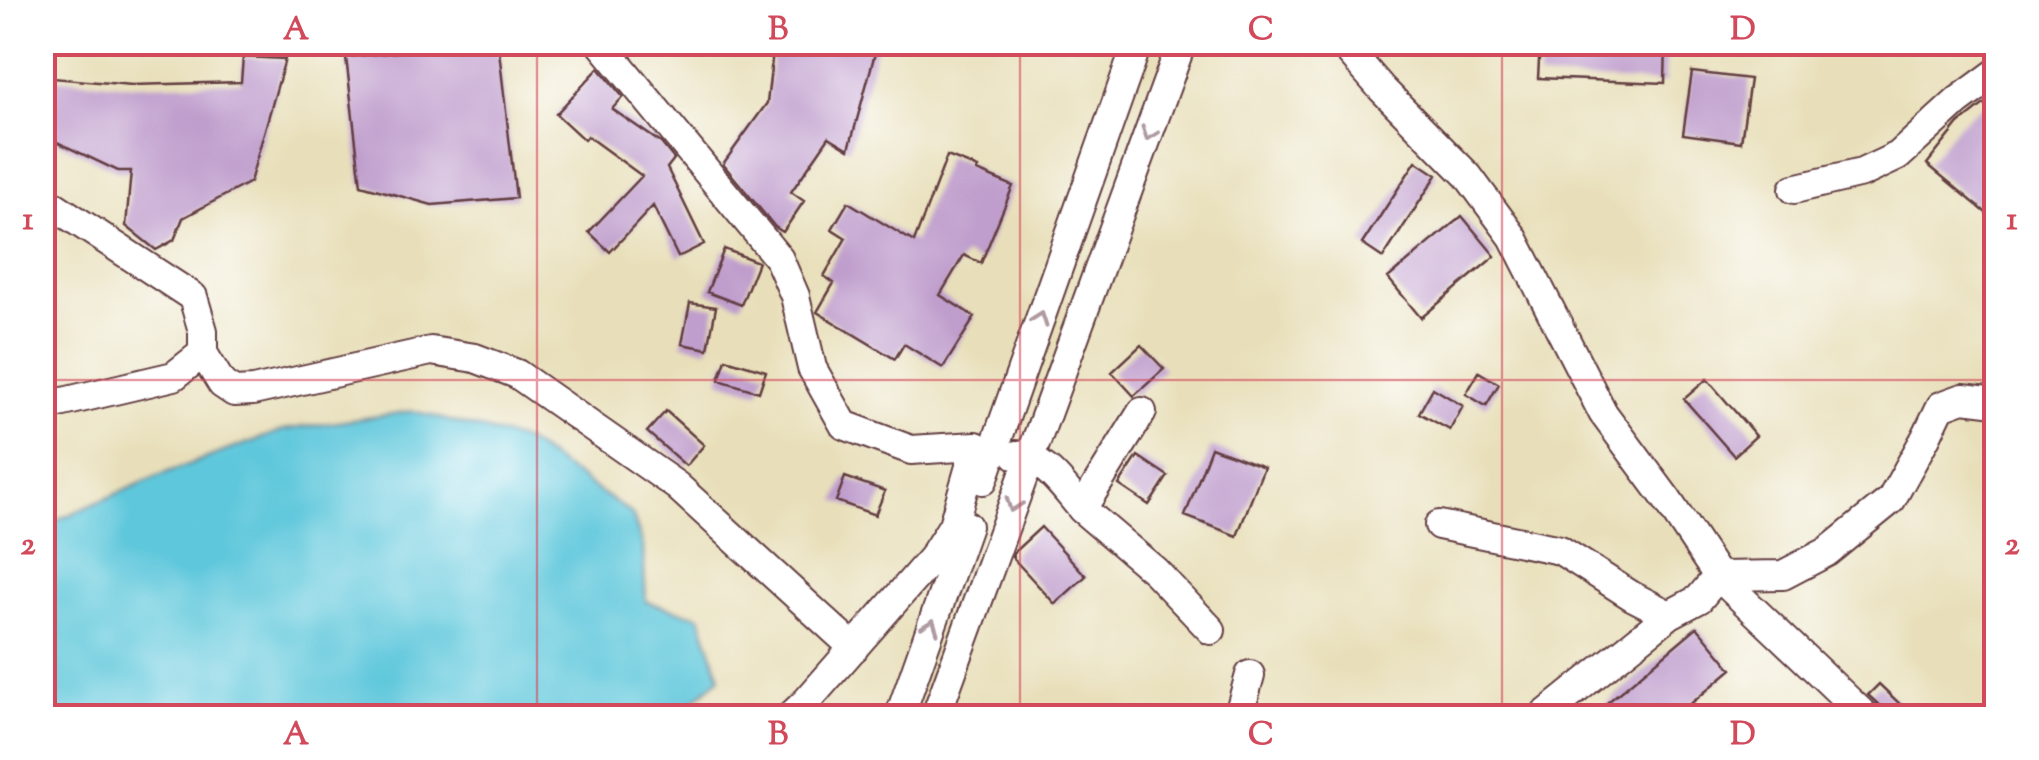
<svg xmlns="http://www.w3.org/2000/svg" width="2039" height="760" font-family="'Sorts Mill Goudy',serif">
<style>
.water{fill:#5fc7db;stroke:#547383;stroke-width:2.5}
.building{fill:#bf9dcc}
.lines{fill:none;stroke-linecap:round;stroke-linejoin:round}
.minor-casing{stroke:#623c40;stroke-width:32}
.minor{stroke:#fff;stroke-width:28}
.oneway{stroke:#ae9aa0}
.grid{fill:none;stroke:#d1495b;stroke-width:2.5;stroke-opacity:0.55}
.neatline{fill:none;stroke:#d1495b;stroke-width:4}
.grid-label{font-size:32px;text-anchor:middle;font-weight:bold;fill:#d1495b}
</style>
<rect width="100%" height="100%" fill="#fff"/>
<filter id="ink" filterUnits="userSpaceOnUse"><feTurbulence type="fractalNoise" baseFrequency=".01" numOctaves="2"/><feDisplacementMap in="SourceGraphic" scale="20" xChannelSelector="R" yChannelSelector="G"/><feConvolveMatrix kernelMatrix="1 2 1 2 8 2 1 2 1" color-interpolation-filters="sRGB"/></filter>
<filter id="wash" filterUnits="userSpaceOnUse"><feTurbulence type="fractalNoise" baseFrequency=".0048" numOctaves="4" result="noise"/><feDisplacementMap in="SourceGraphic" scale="40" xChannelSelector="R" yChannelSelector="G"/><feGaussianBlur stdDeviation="2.25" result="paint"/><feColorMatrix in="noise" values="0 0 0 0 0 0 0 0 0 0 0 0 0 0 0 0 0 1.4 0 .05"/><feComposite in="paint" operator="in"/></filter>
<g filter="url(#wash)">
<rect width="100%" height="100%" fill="#e8dfba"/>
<path class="water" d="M413 411 525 441 632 514 643 546 646 602 700 616 720 677 676 717H44L43 526 160 475 284 430Z"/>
<g id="blocks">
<path class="building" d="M498 42 516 198 432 205 361 185 346 57Z
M774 42H878L849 149 829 137 791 192 804 201 783 232 775 227 723 164 767 103Z
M1540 42H1666L1665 83 1538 78Z
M243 57 285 59 250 182 183 218 174 240 156 250 126 226 131 171H118L42 135V77L132 85 241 82Z
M599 68 623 97 612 109 661 143 674 159 667 168 704 244 678 257 653 206 610 252 589 232 642 176 587 136 584 140 556 114Z
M1692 72 1750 79 1741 142 1683 134Z
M1984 104 1996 114V221L1927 164 1959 124Z
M947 156 978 168 977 171 1013 186 981 263 964 255 940 295 975 317 943 368 904 344 895 359 817 312 834 283 824 276 846 238 832 229 848 202 914 242Z
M1416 161 1437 175 1383 258 1362 244Z
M1462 216 1495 256 1421 318 1388 278Z
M724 249 758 262 741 305 707 292Z
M690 303 716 307 708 349 682 344Z
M1141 345 1164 369 1134 396 1112 372Z
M726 359 766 371 759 392 719 380Z
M1479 372 1499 384 1486 406 1466 394Z
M1707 379 1756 436 1734 456 1684 399Z
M1433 388 1463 406 1450 430 1419 413Z
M666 411 704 445 686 466 647 432Z
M1211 447 1264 467 1237 536 1185 516Z
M1138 456 1168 476 1149 505 1119 485Z
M845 477 885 491 875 515 836 501Z
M1041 527 1086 576 1055 604 1012 557 1014 552Z
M1697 627 1732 669 1674 718H1589Z
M1879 684 1902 706 1891 718H1884L1880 706 1868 695Z"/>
</g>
</g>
<g filter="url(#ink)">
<use href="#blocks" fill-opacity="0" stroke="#623c40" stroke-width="2.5"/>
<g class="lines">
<defs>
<path id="minor" d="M600 42 779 259 795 296 812 368 844 425 911 450 976 446 953 525 932 558 806 702 789 718
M1341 42 1382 89 1468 176 1513 237 1603 413 1666 498 1718 576 1867 718
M1794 189 1862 173 1898 156 1958 101 1996 73
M42 198 193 297 203 331V353L174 376 42 407
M203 353 222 384 234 392 253 391 431 351 475 358 517 374 677 486 854 648
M1016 455C1047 460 1063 487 1082 509L1142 412
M983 480 1138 42
M1082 509 1155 571 1211 630
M1439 525 1560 550 1632 596 1669 615 1699 599 1718 576 1783 575 1827 552 1891 500 1926 437 1941 406 1963 398 1996 402
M899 718 967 526
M935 718 1182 42
M1238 718 1250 675
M1541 718 1669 615"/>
</defs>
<use href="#minor" class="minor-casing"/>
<use href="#minor" class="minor"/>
</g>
<defs><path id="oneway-chevron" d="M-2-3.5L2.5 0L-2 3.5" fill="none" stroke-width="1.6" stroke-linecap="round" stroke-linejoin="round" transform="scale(2.5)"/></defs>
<g class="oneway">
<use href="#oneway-chevron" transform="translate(1149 134) rotate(110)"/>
<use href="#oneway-chevron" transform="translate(1040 319) rotate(-70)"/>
<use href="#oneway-chevron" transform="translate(1013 505) rotate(110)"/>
<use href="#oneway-chevron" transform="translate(931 626) rotate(-70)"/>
</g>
</g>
<path class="grid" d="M537 42V718M1020 42V718M1502 42V718M42 380H1996"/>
<rect width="2039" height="760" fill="none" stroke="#fff" stroke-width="110"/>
<rect x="55" y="55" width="1929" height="650" class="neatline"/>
<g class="grid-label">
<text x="296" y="39">A</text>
<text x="778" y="39">B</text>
<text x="1261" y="39">C</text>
<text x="1743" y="39">D</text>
<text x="28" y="229">1</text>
<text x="2012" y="229">1</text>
<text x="28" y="554">2</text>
<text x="2012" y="554">2</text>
<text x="296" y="744">A</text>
<text x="778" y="744">B</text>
<text x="1261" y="744">C</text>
<text x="1743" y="744">D</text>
</g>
</svg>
